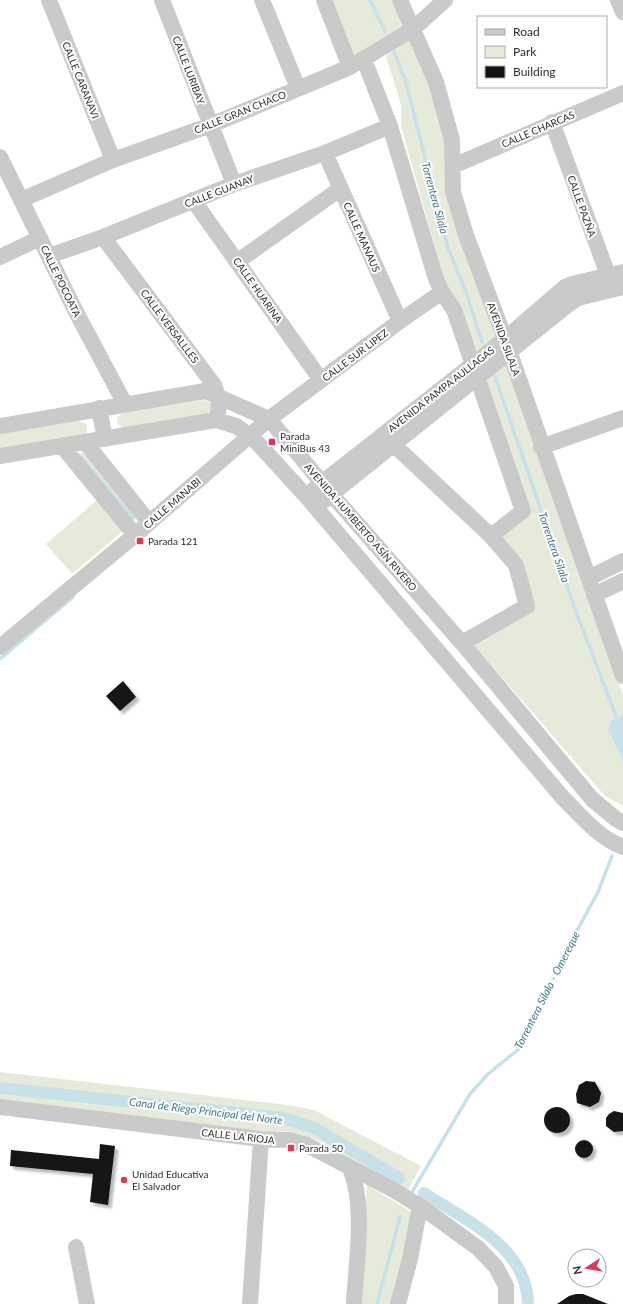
<svg xmlns="http://www.w3.org/2000/svg" width="623" height="1304" font-family="Lato,sans-serif">
<style>
.green{fill:#e5eadb}
.water{fill:#c8e1e9}
.lines{fill:none;stroke-linecap:round;stroke-linejoin:round}
.stream{stroke:#c8e1e9;stroke-width:3.5}
.canal{stroke:#c8e1e9;stroke-width:12}
.building{fill:#141414;filter:url(#shadow)}
.minor{stroke:#cacaca;stroke-width:16}
.poi-dot{fill:#db385c;stroke:#fff;stroke-width:1.5}
.labels{text-anchor:middle;stroke-width:4;stroke-linejoin:round;paint-order:stroke}
.street-label{font-size:10px;fill:#2d2d2d;stroke:#fff}
.poi-label{font-size:10px;fill:#2d2d2d;stroke:#fff;text-anchor:start}
.water-label{font-size:11px;font-style:italic;fill:#40788a;stroke:#fff}
</style>
<defs>
<filter id="shadow"><feDropShadow dx="3.5" dy="3.5" stdDeviation="1" flood-color="#0004"/></filter>
</defs>
<rect width="100%" height="100%" fill="#fff"/>
<path class="green" d="M331 0H394L404 25 352 57Z
M412 37 431 83 499 334 477 352 459 305 445 283 401 126V105L386 56Z
M505 361 623 695V806L605 796 473 644 533 608 524 562 501 538 531 515 485 379Z
M203 400 211 403V412L208 415 123 429 117 423 118 416 124 413Z
M78 421 87 424V434L0 451V434Z
M85 453 138 517 132 522 75 454Z
M97 500 123 531 72 574 46 544Z
M0 1072 288 1105 314 1110 421 1166 407 1192 321 1142 303 1135 287 1131H259L0 1100Z
M367 1185 415 1214 392 1304H360Z"/>
<path class="water" d="M623 715V761L608 729 612 720Z"/>
<g class="lines">
<path class="stream" d="M370 0 385 31
M394 52 405 79 448 248 466 292 482 342
M495 376 572 601 616 716
M81 457 133 518
M0 659 73 597
M412 1192 470 1094 488 1074 519 1049 563 956 598 892 612 856
M377 1304 400 1217"/>
<path class="canal" d="M0 1088 283 1118 314 1128 399 1178
M424 1193C466 1221 527 1246 528 1304"/>
</g>
<path class="building" d="M123 681 136 697 120 711 106 696Z
M586 1081 595 1082 601 1093 599 1102 590 1107 577 1103 576 1094 579 1085Z
M544 1120a13 13 0 1 1 26 0a13 13 0 1 1-26 0Z
M614 1111 623 1113V1131L614 1132 606 1126V1118L609 1114Z
M575 1149a9 9 0 1 1 18 0a9 9 0 1 1-18 0Z
M100 1144 115 1146 108 1205 90 1202 93 1174 10 1166 11 1150 99 1159Z
M576 1294H583L608 1304H557L569 1296Z"/>
<g class="lines">
<path class="minor" d="M49 0 113 160
M162 0 234 184
M262 0 298 88
M324 0 350 67
M400 0 436 82 452 140 453 192 466 235 505 339 623 676
M618 0 623 12
M364 60 390 126 436 279 442 292 454 310 523 511 491 536
M552 122 612 286
M325 153 400 321
M0 157 75 310 125 404
M453 166 623 93
M21 200 113 160 211 125 350 67 413 29 445 0
M193 200 321 380
M103 237 214 385C219 397 221 407 216 420
M49 256 103 237 234 184 325 153 390 126
M0 257 40 238
M238 261 340 189
M99 408 105 439
M0 426 205 391 269 419 332 495 462 643 592 799 616 819 623 823
M85 442 149 522
M393 444 491 536 516 565 527 606 462 643
M62 446 135 535
M541 447 623 418
M0 456 216 420 236 426 251 436 306 496 563 798C581 816 599 838 623 847
M314 489 505 339 565 287 572 284 623 272
M323 501 569 304 578 298 623 287
M589 578 623 561
M594 595 623 581
M0 647 135 535 269 419 400 321 442 292
M0 1107 261 1139 290 1140 307 1145 390 1188 420 1206 478 1248 496 1267 506 1286V1304
M350 1168C366 1207 356 1262 354 1304
M76 1247 87 1304
M250 1304 261 1139
M398 1304 410 1259 420 1206"/>
</g>
<g class="poi-dot">
<rect x="268" y="438" width="8" height="8" rx="2"/>
<rect x="136" y="537" width="8" height="8" rx="2"/>
<rect x="287" y="1144" width="8" height="8" rx="2"/>
<circle cx="124" cy="1180" r="4"/>
</g>
<g class="labels">
<g class="street-label">
<text transform="translate(189 70) rotate(69)" y="4">CALLE LURIBAY</text>
<text transform="translate(81 80) rotate(68)" y="4">CALLE CARANAVI</text>
<text transform="translate(240 112) rotate(-22)" y="4">CALLE GRAN CHACO</text>
<text transform="translate(538 129) rotate(-23)" y="4">CALLE CHARCAS</text>
<text transform="translate(219 191) rotate(-21)" y="4">CALLE GUANAY</text>
<text transform="translate(582 206) rotate(70)" y="4">CALLE PAZÑA</text>
<text transform="translate(362 237) rotate(66)" y="4">CALLE MANAUS</text>
<text transform="translate(61 281) rotate(64)" y="4">CALLE POCOATA</text>
<text transform="translate(258 290) rotate(55)" y="4">CALLE HUARINA</text>
<text transform="translate(170 326) rotate(53)" y="4">CALLE VERSALLLES</text>
<text transform="translate(504 339) rotate(70)" y="4">AVENIDA SILALA</text>
<text transform="translate(355 355) rotate(-37)" y="4">CALLE SUR LIPEZ</text>
<text transform="translate(441 389) rotate(-38)" y="4">AVENIDA PAMPA AULLAGAS</text>
<text transform="translate(172 503) rotate(-41)" y="4">CALLE MANABI</text>
<text transform="translate(361 527) rotate(49)" y="4">AVENIDA HUMBERTO ASÍN RIVERO</text>
<text transform="translate(238 1136) rotate(6)" y="4">CALLE LA RIOJA</text>
</g>
<g class="poi-label">
<text x="280" y="440">Parada<tspan x="280" dy="12">MiniBus 43</tspan></text>
<text x="148" y="545">Parada 121</text>
<text x="299" y="1152">Parada 50</text>
<text x="132" y="1178">Unidad Educativa<tspan x="132" dy="12">El Salvador</tspan></text>
</g>
<g class="water-label">
<text transform="translate(435 198) rotate(75)" y="4">Torrentera Silala</text>
<text transform="translate(554 547) rotate(71)" y="4">Torrentera Silala</text>
<text transform="translate(547 990) rotate(-63)" y="4">Torrentera Silala - Omereque</text>
<text transform="translate(206 1111) rotate(7)" y="4">Canal de Riego Principal del Norte</text>
</g>
</g>
<rect x="477" y="16" width="130" height="72" fill="#ffffff" stroke="#ababab"/>
<rect x="485" y="29" width="20" height="6" fill="#cacaca" stroke="#ababab"/>
<text x="513" y="36" font-size="12" fill="#2d2d2d">Road</text>
<rect x="485" y="46" width="20" height="12" fill="#e5eadb" stroke="#ababab"/>
<text x="513" y="56" font-size="12" fill="#2d2d2d">Park</text>
<rect x="485" y="66" width="20" height="12" fill="#141414" stroke="#ababab"/>
<text x="513" y="76" font-size="12" fill="#2d2d2d">Building</text>
<g transform="translate(587 1268) rotate(258)"><circle r="19" fill="#ffffff" stroke="#ababab"/>
<path d="M0-3L7 15L0 10L-7 15Z" fill="#db385c"/>
<text y="-6" font-size="11" font-weight="bold" text-anchor="middle" fill="#2d2d2d">N</text>
</g>
</svg>
